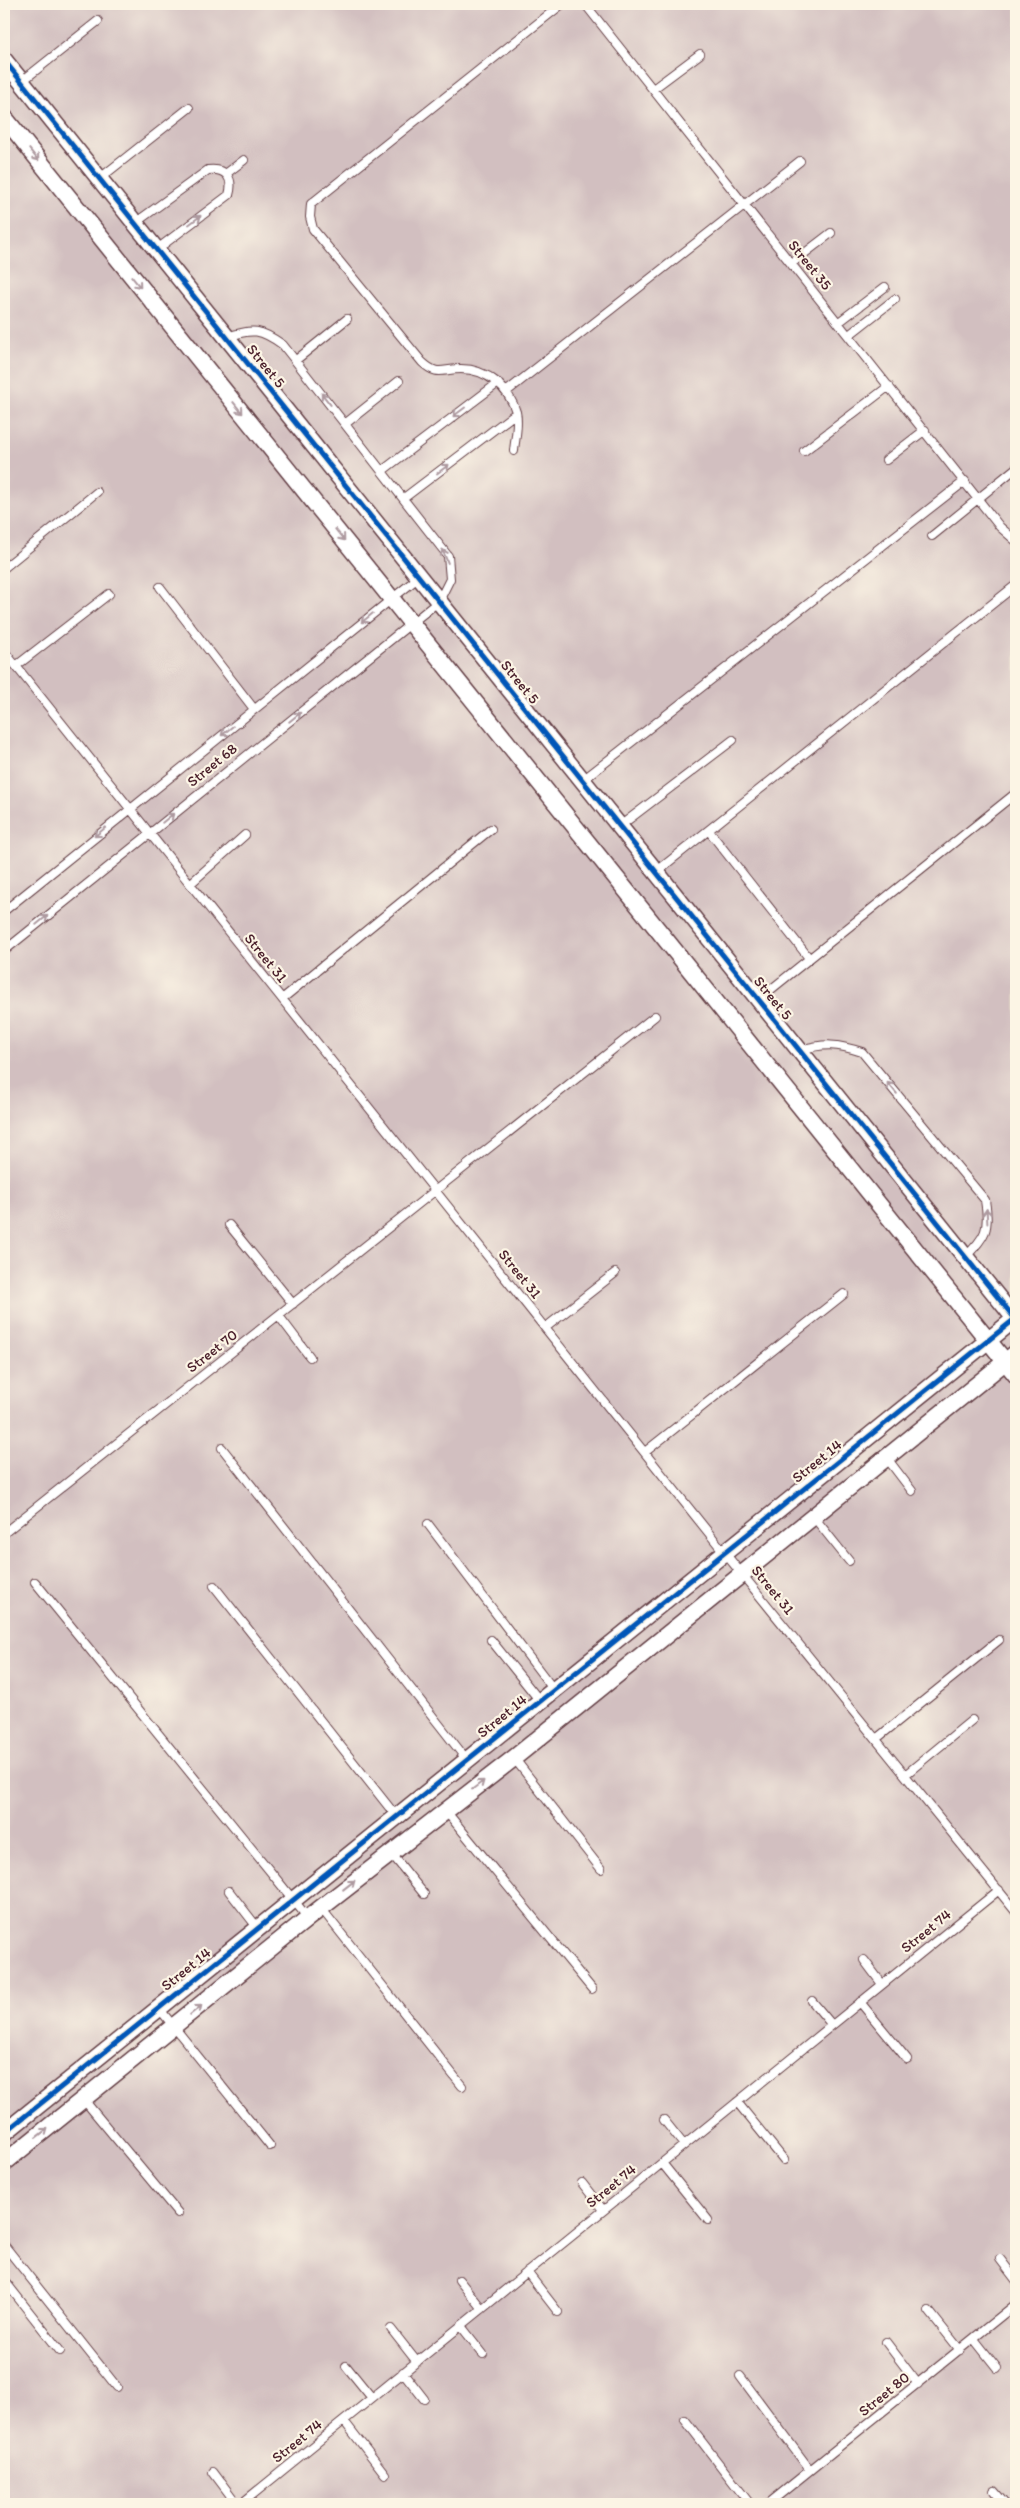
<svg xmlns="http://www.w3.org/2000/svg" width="1020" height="2508" font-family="Itim,sans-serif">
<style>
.industrial{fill:#d2bfc0}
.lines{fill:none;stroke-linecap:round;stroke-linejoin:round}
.lane-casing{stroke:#633e44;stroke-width:10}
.street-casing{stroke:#633e44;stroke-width:19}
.lane{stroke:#fff;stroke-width:8}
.street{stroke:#fff;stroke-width:16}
.cycleway-casing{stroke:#fcf5e5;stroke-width:8}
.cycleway{stroke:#0057b8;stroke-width:5}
.oneway{stroke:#ae9aa0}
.labels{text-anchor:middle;stroke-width:4.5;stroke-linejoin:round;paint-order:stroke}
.street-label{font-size:15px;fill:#4a1f2b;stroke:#fcf5e5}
</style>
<rect width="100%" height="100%" fill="#fcf5e5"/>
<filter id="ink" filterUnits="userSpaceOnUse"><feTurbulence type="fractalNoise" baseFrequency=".02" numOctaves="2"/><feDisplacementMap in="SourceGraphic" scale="10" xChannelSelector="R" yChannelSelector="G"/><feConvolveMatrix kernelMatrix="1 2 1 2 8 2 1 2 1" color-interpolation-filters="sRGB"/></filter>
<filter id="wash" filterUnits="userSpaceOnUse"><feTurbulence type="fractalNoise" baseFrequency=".0096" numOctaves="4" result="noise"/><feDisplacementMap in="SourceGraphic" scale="20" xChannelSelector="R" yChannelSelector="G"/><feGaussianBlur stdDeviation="1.12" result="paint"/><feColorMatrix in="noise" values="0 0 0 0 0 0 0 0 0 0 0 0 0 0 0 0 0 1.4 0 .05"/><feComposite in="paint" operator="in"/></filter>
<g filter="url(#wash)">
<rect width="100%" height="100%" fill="#f2ebd0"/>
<path class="industrial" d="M4 4H1016V2504H4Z"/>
</g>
<g filter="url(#ink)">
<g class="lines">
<defs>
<path id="lane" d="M585 4 1000 527 1016 541
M21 82 98 21
M653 89 700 54
M227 173 244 160
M99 179 189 108
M135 223 208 170C226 168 234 178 229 195L156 250
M792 263 831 233
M839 322 885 287
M849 335 895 299
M296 360 347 319
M506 392 800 161
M345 424 399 381
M514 451C515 439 519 424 516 412 509 388 487 369 461 369 442 369 438 377 422 362L313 229 310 217 311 204 562 4
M804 451 889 386
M886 460 925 430
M382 471 498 383
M404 498 516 413
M932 536 1016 468
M4 568 97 492
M160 587 254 709
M4 651 724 1552 1016 1912
M16 666 109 594
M583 780 965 481
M620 826 733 740
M709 831 809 958
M656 872 1016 585
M190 884 245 835
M4 911 419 577
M4 951 439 601 450 579 448 556 283 345C261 329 253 328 227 337
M282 999 491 829
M759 999 1016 793
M800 1050C825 1043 837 1044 862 1052L985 1200C990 1229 986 1237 965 1257
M229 1225 293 1304
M279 1316 310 1357
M545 1328 615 1273
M222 1448 467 1760
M645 1452 844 1294
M886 1457 912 1491
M813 1516 849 1561
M428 1524 554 1690
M4 1533 655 1016
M35 1582 308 1918
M214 1586 396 1816
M491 1640 540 1701
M876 1739 999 1640
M514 1758 601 1869
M905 1775 972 1720
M445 1810 592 1989
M391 1853 424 1894
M229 1891 257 1927
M321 1908 462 2086
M864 1960 882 1984
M812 2001 832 2025
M860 2002 907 2059
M158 2007 270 2146
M84 2100 178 2213
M737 2102 784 2160
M664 2120 684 2145
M662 2163 708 2220
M582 2183 603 2210
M4 2245 117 2387
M1000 2259 1016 2280
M527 2272 558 2312
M4 2280 60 2351
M459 2280 482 2309
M929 2311 960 2350
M461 2326 483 2354
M391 2329 417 2362
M974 2339 997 2368
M886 2342 918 2384
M346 2366 372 2398
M403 2372 424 2399
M740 2376 810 2470
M685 2420 750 2504
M344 2421 385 2474
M213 2472 237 2504
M994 2491 1005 2504
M241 2504 999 1890
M768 2504 1016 2304"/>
<path id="street" d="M4 60 1016 1320
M4 117 1016 1375
M4 2133C340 1859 680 1590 1016 1318
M4 2163 308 1918 514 1758 1016 1353"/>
</defs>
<use href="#lane" class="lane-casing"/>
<use href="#street" class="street-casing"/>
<use href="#lane" class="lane"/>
<use href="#street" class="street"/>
<defs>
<path id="cycleway" d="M4 60 1016 1320
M4 2133C340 1859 680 1590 1016 1318"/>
</defs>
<use href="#cycleway" class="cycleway-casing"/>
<use href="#cycleway" class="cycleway"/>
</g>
<defs><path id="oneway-shaft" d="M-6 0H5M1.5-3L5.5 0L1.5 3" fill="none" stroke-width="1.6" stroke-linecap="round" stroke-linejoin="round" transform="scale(1.25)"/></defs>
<g class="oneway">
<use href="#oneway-shaft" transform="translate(34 155) rotate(51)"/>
<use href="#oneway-shaft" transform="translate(195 220) rotate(-37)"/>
<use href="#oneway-shaft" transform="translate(136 282) rotate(51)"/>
<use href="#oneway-shaft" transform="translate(326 399) rotate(-128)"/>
<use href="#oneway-shaft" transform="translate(238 408) rotate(51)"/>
<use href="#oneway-shaft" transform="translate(459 412) rotate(143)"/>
<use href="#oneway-shaft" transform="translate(443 469) rotate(-37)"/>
<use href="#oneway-shaft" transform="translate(340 535) rotate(51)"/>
<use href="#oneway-shaft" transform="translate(445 556) rotate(-112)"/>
<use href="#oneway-shaft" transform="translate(367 618) rotate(141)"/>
<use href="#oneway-shaft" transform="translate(295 717) rotate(-39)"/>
<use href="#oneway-shaft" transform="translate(227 731) rotate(141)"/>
<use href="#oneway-shaft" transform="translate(168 818) rotate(-39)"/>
<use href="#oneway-shaft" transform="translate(100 832) rotate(141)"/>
<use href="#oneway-shaft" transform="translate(42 920) rotate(-39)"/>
<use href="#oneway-shaft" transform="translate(892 1088) rotate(-130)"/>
<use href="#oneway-shaft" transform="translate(987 1216) rotate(-93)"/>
<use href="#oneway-shaft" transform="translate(478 1785) rotate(-37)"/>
<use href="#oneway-shaft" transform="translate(349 1885) rotate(-38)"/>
<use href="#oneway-shaft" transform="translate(196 2010) rotate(-39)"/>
<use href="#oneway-shaft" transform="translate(42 2133) rotate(-38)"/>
</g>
</g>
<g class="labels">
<g class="street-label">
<text transform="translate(810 265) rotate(51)" y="5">Street 35</text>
<text transform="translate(266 366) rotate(51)" y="5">Street 5</text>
<text transform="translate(520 682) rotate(51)" y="5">Street 5</text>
<text transform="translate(212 765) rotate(-39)" y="5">Street 68</text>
<text transform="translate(266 958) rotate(51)" y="5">Street 31</text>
<text transform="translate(773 998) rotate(51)" y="5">Street 5</text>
<text transform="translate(520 1274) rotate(51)" y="5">Street 31</text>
<text transform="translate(212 1351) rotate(-38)" y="5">Street 70</text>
<text transform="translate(817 1461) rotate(-39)" y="5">Street 14</text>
<text transform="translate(773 1590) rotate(51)" y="5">Street 31</text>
<text transform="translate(502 1716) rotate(-39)" y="5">Street 14</text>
<text transform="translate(926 1931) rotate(-39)" y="5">Street 74</text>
<text transform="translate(186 1969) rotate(-39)" y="5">Street 14</text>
<text transform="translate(611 2186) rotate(-39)" y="5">Street 74</text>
<text transform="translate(884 2394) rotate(-39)" y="5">Street 80</text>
<text transform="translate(297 2441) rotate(-39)" y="5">Street 74</text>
</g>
</g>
<rect width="1020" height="2508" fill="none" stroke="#fcf5e5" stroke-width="20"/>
</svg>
